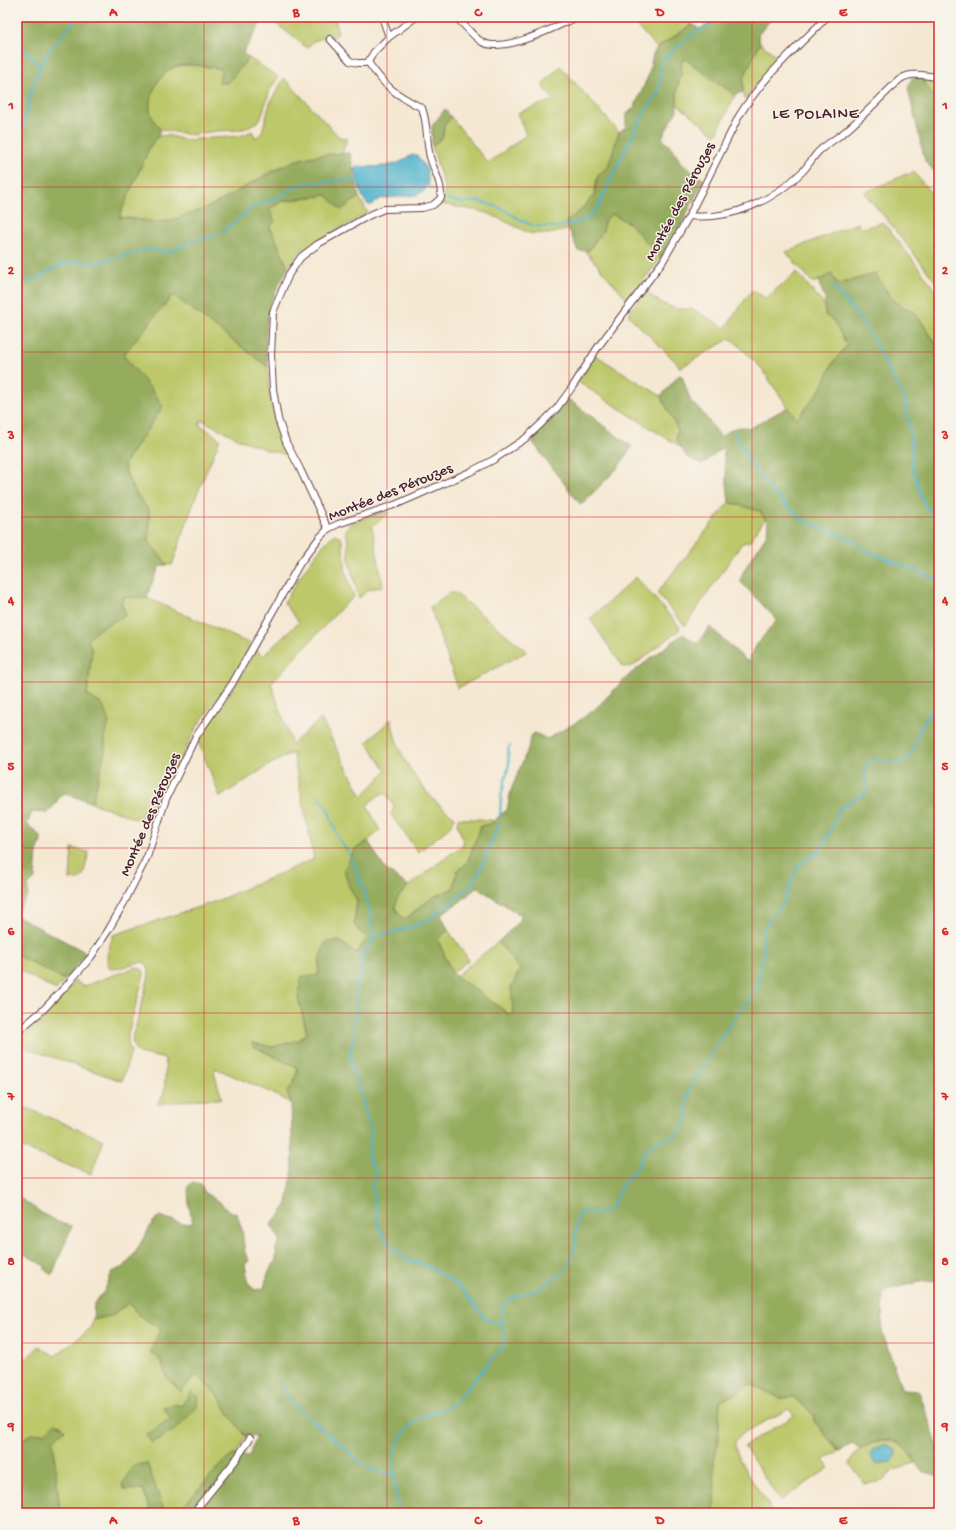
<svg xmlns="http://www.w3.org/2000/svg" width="956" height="1530" font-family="'Gochi Hand',sans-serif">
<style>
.green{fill:#bcc86a;stroke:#83744a}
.forest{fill:#95ac5e;stroke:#706644;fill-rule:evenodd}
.water{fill:#4db2cc;stroke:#4c687c}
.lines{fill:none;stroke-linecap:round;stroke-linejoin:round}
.stream{stroke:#4db2cc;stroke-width:2}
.minor-casing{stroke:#643d44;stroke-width:8}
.minor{stroke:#fff;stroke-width:6}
.grid{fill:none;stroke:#d62828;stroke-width:1;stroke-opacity:0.55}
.labels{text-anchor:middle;stroke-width:3;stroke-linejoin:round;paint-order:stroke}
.street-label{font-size:15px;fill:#4a1f2b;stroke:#f7f3e8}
.neighbourhood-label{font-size:16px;letter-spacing:1px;fill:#4a1f2b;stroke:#f7f3e8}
.neatline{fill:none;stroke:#d62828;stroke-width:1.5}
.grid-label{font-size:13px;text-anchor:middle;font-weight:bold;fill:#d62828}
</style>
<rect width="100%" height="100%" fill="#f7f3e8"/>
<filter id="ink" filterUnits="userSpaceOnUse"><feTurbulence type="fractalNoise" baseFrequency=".025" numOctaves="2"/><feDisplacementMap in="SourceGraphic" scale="8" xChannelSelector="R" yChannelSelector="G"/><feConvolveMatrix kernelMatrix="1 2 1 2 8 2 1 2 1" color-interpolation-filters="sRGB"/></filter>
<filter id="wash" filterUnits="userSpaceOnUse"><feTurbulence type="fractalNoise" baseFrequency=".012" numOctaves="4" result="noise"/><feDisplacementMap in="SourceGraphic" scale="16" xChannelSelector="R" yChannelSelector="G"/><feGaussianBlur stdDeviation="0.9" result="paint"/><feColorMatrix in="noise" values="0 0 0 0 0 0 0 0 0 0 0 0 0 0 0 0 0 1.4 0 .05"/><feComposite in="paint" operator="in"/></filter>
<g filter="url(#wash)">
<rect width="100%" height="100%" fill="#f5e8d3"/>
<path class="green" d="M268 17H335L338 34 332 38 328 36 314 41 307 48Z
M629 17H686L693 24 657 48Z
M760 43 780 58 765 74 744 100 743 79Z
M249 58 278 77 270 90 261 118 257 122 246 128 239 130 216 131 190 135 160 129C156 124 151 117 150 110 147 95 162 69 178 66 192 63 207 67 221 69L227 83Z
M685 59 735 95 716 135 677 104V89L682 72 681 64Z
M560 66 619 132 608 167 598 175 594 195 580 211 567 221 570 229 548 234 529 233 490 214 474 210 442 204 445 189 432 146 443 137 444 126 451 117 488 163 526 135 517 113 554 100 542 85Z
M284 78 339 137 347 138 342 154C325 154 307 156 291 162 247 180 210 217 161 222 148 223 132 218 119 217L150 146 158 136 168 135 184 140 228 137 244 135 252 131 256 138 262 132 270 103Z
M922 79 939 80V105Z
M913 171 939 203V286L884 216 864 193 906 174 909 175Z
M327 195 341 210 359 197 368 213 305 248 298 254 288 268 270 226 269 209 283 201Z
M612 214 629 223 661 258 628 300 584 250H589L603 231 604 221Z
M883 222 939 294V345L938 346 915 312 899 305 892 299 875 274 839 284 836 282 832 274 813 283 786 252 855 224 858 223 860 229Z
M797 272 825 306V315L833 320 847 345 833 363 822 387 797 420 761 368 733 340 729 339 680 368 677 363 628 315 643 293H646L664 304 676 309H693L725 328 752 290 766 298Z
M173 294 268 367C269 399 273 427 288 455L267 450 239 439 202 420 199 424 220 439 195 499 172 565H166L164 560 149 542V510C136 496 128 482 124 464L163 406 151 389 123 355Z
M595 355 661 396 678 430 676 439 682 448 578 382Z
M729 502 760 511 765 519 749 542 742 543 685 626 657 593Z
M388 512 389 513 372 526 383 586 368 590 359 598 349 562 348 541 345 529C354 518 375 516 388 512Z
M334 534 339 536 342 540 346 573 354 597 344 605 271 683 292 744 321 719 362 796 386 771 367 742 391 719C393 726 394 735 397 742 407 770 430 801 455 817L450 827 418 852 391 815 394 807 386 793 379 795 367 805 380 830 368 841 355 849 348 884 357 901 354 925 367 939 356 953 338 940 320 956 318 976 298 997 307 1033 299 1040 272 1047 253 1043V1046L298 1068 293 1084 287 1092 291 1103 270 1092 215 1068 214 1072 222 1099H202L157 1104C159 1101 163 1097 164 1093 165 1090 166 1061 165 1059L139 1053 135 1050 132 1040 133 1033 136 1026 149 975V969L146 963C134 960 123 970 111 969 102 960 111 945 113 935L214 902 314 859 293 753 269 765 220 797 198 741 231 692 256 650 263 656 299 622 284 603C299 577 313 555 334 534Z
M636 577 680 627 678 631 633 666 623 667 590 619Z
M449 593H455L522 647 526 652 458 688 430 607Z
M124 597 147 598 251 644 236 672 196 728 162 797 154 825 92 803 105 751V736L109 722 87 695 92 651 88 639 99 629 126 615 121 603Z
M458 818C470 820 483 818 494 821L491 824 481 826 467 863 457 871 454 888 433 897 404 920 395 908 397 899 408 886 460 847 464 842 457 824Z
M72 848 89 852 83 876 78 880 70 879Z
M448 930 469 960 452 973 438 940Z
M498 942 520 969 511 988 513 1011 510 1015 456 976Z
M17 955 65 980 56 990 17 969Z
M136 967 143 970 144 974 128 1034V1044L131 1052 122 1081 26 1048 21 1044 17 1046V1039L23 1032 56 1004 75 981 84 986Z
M17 1104 104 1140 91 1174 17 1146Z
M128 1303 142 1318 161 1328 160 1359 167 1378 196 1374 219 1397 227 1411 244 1435H247L235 1455H233L202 1485 184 1505 171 1509H163L147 1463 125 1490 143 1489 151 1513H60L53 1440 55 1423 45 1433 31 1434 17 1443V1357L19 1359H26L39 1346 55 1356 90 1329 93 1320 113 1315Z
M751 1384 780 1398 793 1397 814 1415V1421L839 1451 823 1460 829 1468 780 1501 744 1446 794 1416 789 1409 741 1434 735 1442C735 1456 749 1476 757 1488 763 1497 770 1502 770 1513H713L715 1494 714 1460 718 1443 720 1402Z
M882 1440C899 1440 906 1448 916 1462L892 1471 883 1481 865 1484 849 1463 860 1448Z"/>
<path class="forest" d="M17 17H264L243 53 249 58 227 83H219L221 69C207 67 192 63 177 66 162 69 147 95 150 110 151 117 156 124 160 129L158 136 150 146 119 217 160 222 176 219 211 206 291 162C311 155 330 154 350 153L359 197 341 210 327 195 283 201 269 209 275 222 270 227 288 268C277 287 267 308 266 330 265 342 267 355 268 367L173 295 123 355 151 389 163 406 124 464C128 482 136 496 149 510V542L164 560 166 565 160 566 151 585 147 598 124 597 121 603 126 615 99 629 88 639 92 651 87 695 102 704 109 722 105 736V751L92 803 65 793C57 797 55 807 48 813L32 812 27 824 41 837V841L37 852 35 879 28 886V895L17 912Z
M722 17H773L758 35 760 43 743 79V92L735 95 685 59 681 64 682 72 677 89V110L662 138 672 148 681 162 704 180 678 231 661 258 629 223 612 214 604 221 603 230 589 250 578 251 566 222 580 211 594 195 598 175 608 167 619 132 626 127V115L635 106 649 74 653 54 657 48 693 24 699 29Z
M917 77 922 79 939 105V177L925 161 908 88 912 78Z
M445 109 451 117 444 126 443 137 432 146V126Z
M832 273 836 282 839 284 875 274 892 299 899 305 915 312 937 346 939 345V1280L919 1282 883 1291 882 1331 902 1390 919 1391 939 1450V1476L922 1471C913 1458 900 1435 880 1440 874 1442 867 1446 860 1448L852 1444 839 1451 814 1421V1415L793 1397 780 1398 751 1384 720 1402 718 1443 714 1460 715 1494 713 1513H151L143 1489 125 1490 122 1485 133 1466 147 1463 163 1508 171 1509 184 1505 226 1460 233 1455 249 1456 257 1436 244 1435 227 1411 219 1397 196 1375 181 1392 167 1378 160 1359 150 1352 161 1328 142 1318 128 1303 113 1315 93 1320 94 1303 104 1292 112 1272 124 1267 135 1253 153 1222 160 1216 183 1224 193 1223 189 1207 188 1186 193 1182 201 1184 205 1193 220 1202 227 1210 237 1214 242 1230 245 1253 249 1260 245 1265 249 1284 255 1290 264 1288 268 1273 276 1260V1248L280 1240 271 1225 272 1222 280 1215 287 1203 293 1169 291 1103 287 1092 293 1084 298 1068 253 1046 252 1043 272 1047 299 1040 307 1033 298 997 302 976H318L320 956 325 943 338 940 356 953 367 939 354 925 357 901 348 884 344 869 355 849 368 841 385 869 408 886 397 899 395 908 404 920 433 897 454 888 457 871 467 863 481 826 491 824 500 815 507 810 511 790 529 746 530 736 535 733 547 739 577 722 594 710 629 675 683 634 695 643 700 640 710 627 748 662 757 644 777 620 740 581 744 570 767 534 768 523 760 511 729 502 723 447 703 464 687 457 676 439 678 430 661 396 679 375 682 376 691 402 701 411 721 437C730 429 737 425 750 428L788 407 797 419 822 387 833 363 847 345 833 320 825 315V299L818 281ZM477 887 517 913H522L518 922 498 942 520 969 511 988 513 1011 510 1015 452 973 438 940 448 930 441 914 461 901Z
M568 399 632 447 616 470 581 505 547 462 530 438 545 426Z
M17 916 87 953 65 980 17 955Z
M17 1196C34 1207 52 1223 72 1226L52 1275 45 1270V1266L17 1250Z
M192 1391 198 1396 197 1407 176 1429 152 1443 146 1435 171 1418 163 1407 175 1404 181 1406Z
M55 1423 61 1425 65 1430 53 1440 60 1513H17V1443L31 1434 45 1433Z"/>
<path class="water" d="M413 155H417L427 170 428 177V185L424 191 417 195 379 199 372 205H368C359 195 358 181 355 168L358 166C372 167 388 168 402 161 406 159 408 156 413 155Z
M886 1444 896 1450 897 1455 891 1462 876 1464 870 1456 873 1449Z"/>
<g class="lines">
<path class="stream" d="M17 42 40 66
M17 153C26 124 27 93 41 66 49 48 65 32 78 17
M427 185 436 190
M447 199 462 203 478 201 501 208 521 220 534 226 556 227 581 222 592 215 599 206 608 185 643 115 658 93 660 82 662 64 665 57 698 30 728 17
M17 285 21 282 38 279 47 272 61 265 71 262 95 263 151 249 163 252 172 251 192 241 220 234 253 207 281 196 292 188 301 184 359 179
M834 287 858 316 868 331 905 400 912 444V465L921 496 926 507 939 518
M734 432 751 464 769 489 804 521 852 540 869 552 939 580
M319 797 328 810 339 840 349 853 364 890 371 916 374 937 361 958 362 971 356 984 357 1014 353 1026 355 1033 351 1047V1064L362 1094 366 1117 371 1127V1136L368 1157 374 1169 376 1175 372 1186 379 1228 391 1246 407 1260 425 1265 454 1282 464 1292 486 1319 491 1322H501
M500 817 501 796 509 764 508 751 510 745
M374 937 415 926 427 921 470 887 481 868 499 824
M279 1380 290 1401 295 1406 345 1448 358 1461 365 1466 382 1473H393
M396 1513 398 1508C393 1477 387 1438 419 1419 431 1412 441 1413 452 1404 458 1400 463 1392 469 1386 480 1373 491 1360 503 1347L505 1337 501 1313 503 1304 511 1298 539 1289 565 1270 569 1264 575 1248 577 1220 582 1212 587 1211 595 1214 604 1213 612 1207 622 1185 638 1166 644 1153 651 1144 676 1135 683 1127 688 1116 686 1099 690 1088 723 1034 758 987 764 949 762 935 764 928 783 904 797 868 805 860 815 855 823 846 841 807 865 794C869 784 860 770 869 762 880 751 896 774 909 757 916 748 917 733 923 723 927 715 934 707 939 700"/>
</g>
</g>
<g filter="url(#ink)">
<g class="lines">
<defs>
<path id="minor" d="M382 17 389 37
M455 17C465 24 471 35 482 42 503 54 556 27 577 17
M330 39 350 61 357 63H365L368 62 374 52 389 37 416 17
M689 216C732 220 771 202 802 172 808 166 813 157 819 151 828 143 839 137 848 129 866 113 882 96 899 80 911 71 925 76 939 77
M328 529 300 469 286 442 278 419 273 389 271 355 273 312 289 274 301 257 318 244 370 215 384 209 422 208 433 205 441 198C442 183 434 171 430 157 426 140 428 124 422 108 395 94 385 87 368 62
M17 1032 43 1010 66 986 91 957 109 929 125 901 147 857 166 799 195 738 232 684 300 563 320 537 328 529 338 524 397 504 470 472 493 460 526 438 543 422 557 408 573 386 598 347 663 261 689 216 739 116C762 78 796 48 827 17
M193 1513 235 1461 250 1438
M936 1513 939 1512"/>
</defs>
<use href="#minor" class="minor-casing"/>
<use href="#minor" class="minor"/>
</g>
</g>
<path class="grid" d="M204 17V1513M387 17V1513M569 17V1513M752 17V1513M17 187H939M17 352H939M17 517H939M17 682H939M17 848H939M17 1013H939M17 1178H939M17 1343H939"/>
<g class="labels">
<g class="street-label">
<text transform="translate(679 201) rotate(-62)" y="5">Montée des Pérouzes</text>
<text transform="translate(390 491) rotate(-22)" y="5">Montée des Pérouzes</text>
<text transform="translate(149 814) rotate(-67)" y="5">Montée des Pérouzes</text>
</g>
<g class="neighbourhood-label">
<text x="816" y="118">LE POLAINE</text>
</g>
</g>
<rect width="956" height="1530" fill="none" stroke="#f7f3e8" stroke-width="44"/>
<rect x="22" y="22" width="912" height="1486" class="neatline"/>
<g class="grid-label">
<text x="113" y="16">A</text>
<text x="296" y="16">B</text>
<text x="478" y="16">C</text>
<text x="660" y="16">D</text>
<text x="843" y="16">E</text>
<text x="11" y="109">1</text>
<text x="945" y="109">1</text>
<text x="11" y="274">2</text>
<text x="945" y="274">2</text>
<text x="11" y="439">3</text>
<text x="945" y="439">3</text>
<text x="11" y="604">4</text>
<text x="945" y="604">4</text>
<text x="11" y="770">5</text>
<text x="945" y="770">5</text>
<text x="11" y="935">6</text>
<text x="945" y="935">6</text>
<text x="11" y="1100">7</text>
<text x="945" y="1100">7</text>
<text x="11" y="1265">8</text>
<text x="945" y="1265">8</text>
<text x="11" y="1430">9</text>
<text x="945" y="1430">9</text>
<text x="113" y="1524">A</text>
<text x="296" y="1524">B</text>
<text x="478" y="1524">C</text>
<text x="660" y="1524">D</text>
<text x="843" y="1524">E</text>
</g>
</svg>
